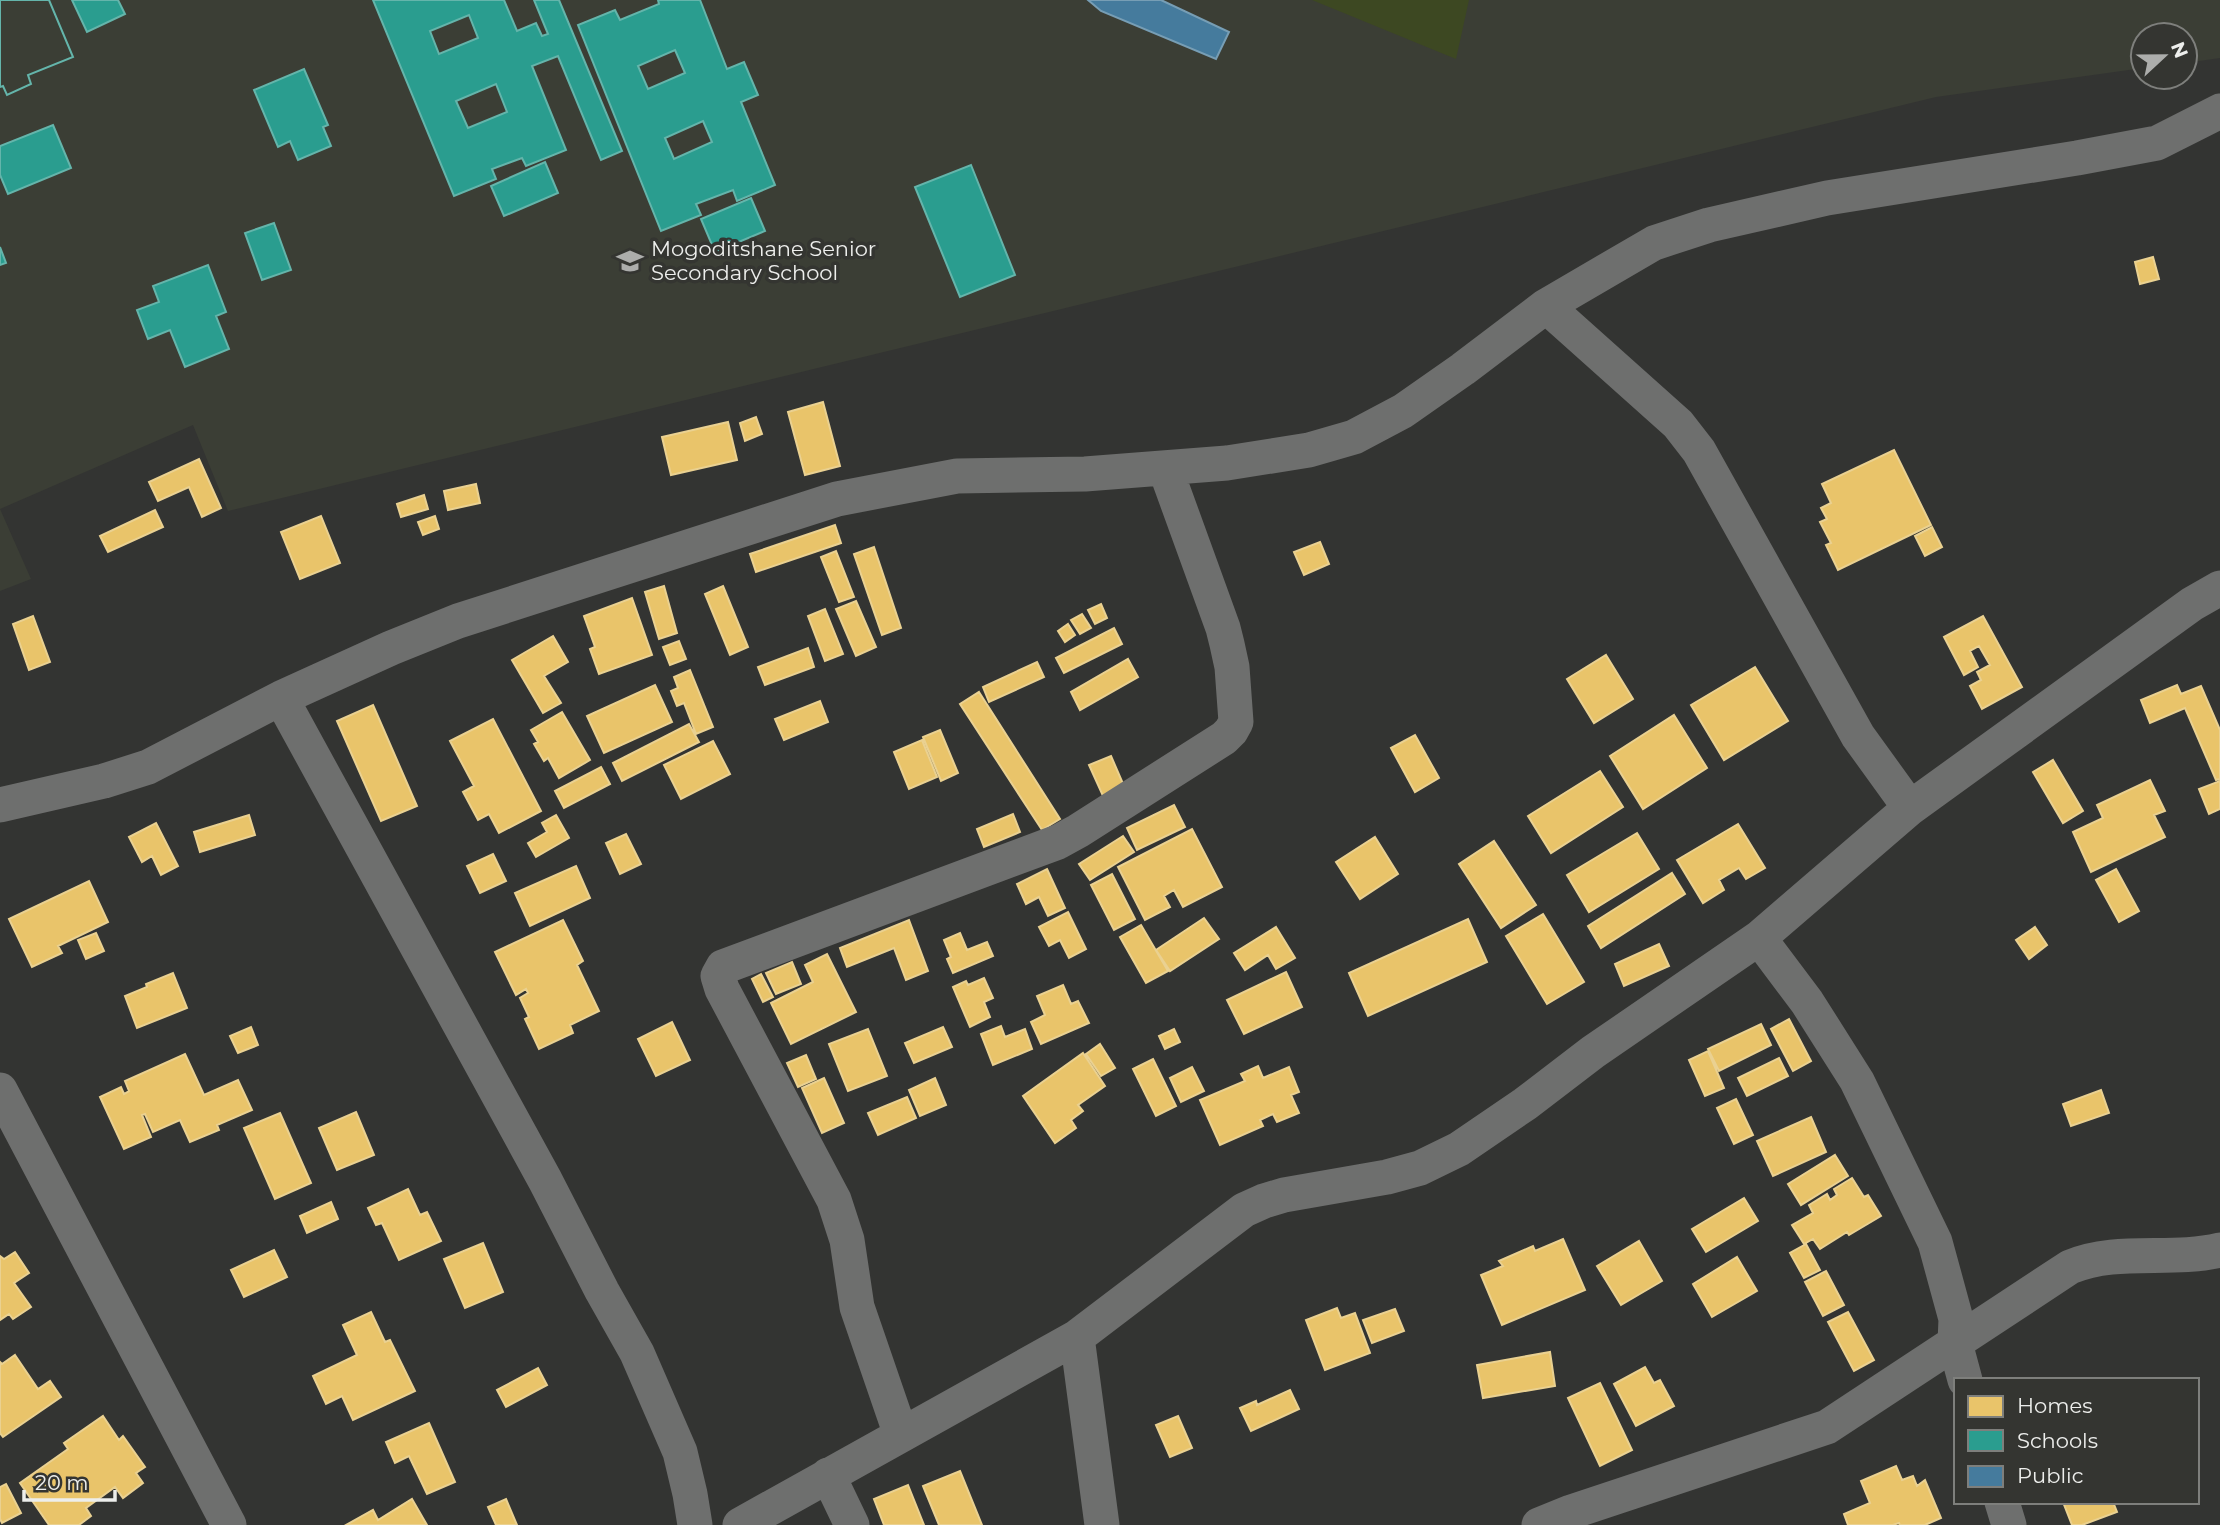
<svg xmlns="http://www.w3.org/2000/svg" width="2220" height="1525" font-family="Montserrat,sans-serif">
<style>
.built{fill:#3b3e35}
.green{fill:#3d4822}
.homes{fill:#e9c46a;stroke:#ead191;stroke-width:2}
.schools{fill:#2a9d8f;stroke:#64b5ab;stroke-width:2;fill-rule:evenodd}
.public{fill:#457b9d;stroke:#779eb5;stroke-width:2}
.lines{fill:none;stroke-linecap:round;stroke-linejoin:round}
.street{stroke:#6e6f6e;stroke-width:35}
.labels{text-anchor:middle;stroke-width:7;stroke-linejoin:round;paint-order:stroke}
.poi-label{font-size:21px;fill:#edeeec;stroke:#343531;text-anchor:start}
</style>
<rect width="100%" height="100%" fill="#333432"/>
<path class="built" d="M0 0H2220V58L2185 63V35H2143V68L1936 97 228 511 193 425 0 509 31 579 0 591Z"/>
<path class="green" d="M1312 0H1469L1456 59Z"/>
<path class="homes" d="M2153 257 2159 279 2140 284 2135 262Z
M823 402 840 466 805 475 788 412Z
M756 417 762 434 745 441 740 423Z
M728 422 737 460 671 475 662 437Z
M1894 450 1931 525 1838 570 1826 545 1831 543 1820 522 1827 519 1821 508 1831 503 1822 484Z
M199 459 221 508 202 517 189 487 158 501 149 482Z
M476 484 480 503 448 510 444 491Z
M424 495 428 509 401 517 397 504Z
M155 510 163 527 108 552 100 536Z
M321 516 340 563 300 579 281 532Z
M435 516 439 529 423 535 418 522Z
M835 525 841 543 756 572 750 554Z
M1932 527 1942 547 1925 556 1915 536Z
M1320 542 1329 564 1304 575 1294 552Z
M874 547 901 628 882 635 854 554Z
M836 551 854 597 839 602 821 557Z
M664 586 677 633 659 639 645 592Z
M723 586 748 647 730 655 705 594Z
M632 598 652 655 599 674 590 649 595 647 584 616Z
M856 601 876 647 856 656 836 609Z
M1101 604 1107 618 1095 624 1088 610Z
M825 609 843 654 825 661 808 616Z
M1082 614 1091 628 1080 634 1071 620Z
M33 616 50 662 29 670 13 624Z
M1983 616 2022 687 1982 709 1970 686 1981 680 1977 672 1990 665 1979 646 1970 651 1978 667 1964 675 1944 637Z
M1068 624 1075 635 1065 642 1058 631Z
M1114 628 1122 644 1064 673 1056 658Z
M553 636 568 662 544 676 561 703 543 713 512 660Z
M679 641 686 659 670 665 663 647Z
M808 648 814 667 765 685 758 667Z
M1606 655 1633 699 1594 723 1567 679Z
M1128 659 1138 677 1080 710 1071 692Z
M1037 662 1044 677 989 702 983 687Z
M1755 667 1788 721 1724 760 1691 705Z
M690 670 713 727 696 734 684 703 677 706 671 691 678 688 674 677Z
M655 685 672 722 604 753 587 716Z
M2177 685 2181 694 2201 686 2220 730V779L2216 780 2185 708 2150 723 2141 700Z
M979 692 1060 819 1042 830 960 704Z
M820 701 828 722 784 740 775 719Z
M373 705 417 806 381 821 337 721Z
M562 712 590 760 559 778 548 758 544 761 534 744 538 742 531 730Z
M1674 715 1707 768 1643 809 1610 756Z
M493 719 541 811 499 833 489 814 478 820 463 792 474 786 450 741Z
M689 724 699 742 622 781 613 763Z
M940 730 958 773 941 781 923 737Z
M1415 735 1439 778 1415 792 1391 748Z
M922 740 937 777 909 789 894 752Z
M713 741 730 774 681 799 664 765Z
M1111 756 1124 786 1103 796 1089 765Z
M2053 760 2083 811 2063 823 2033 772Z
M601 767 610 784 564 808 555 791Z
M1600 771 1623 807 1551 853 1528 816Z
M2150 780 2165 811 2154 815 2165 837 2091 872 2073 832 2103 818 2097 805Z
M2220 781V809L2209 814 2199 789Z
M1174 805 1185 827 1137 850 1127 828Z
M1013 814 1020 832 984 847 977 829Z
M249 815 255 835 200 852 194 832Z
M556 815 569 838 536 857 528 843 547 832 542 823Z
M156 823 178 866 161 875 152 856 142 862 129 837Z
M1738 824 1765 868 1746 879 1739 868 1719 880 1724 890 1703 903 1677 860Z
M1192 829 1222 887 1183 907 1174 890 1164 896 1170 907 1145 920 1118 867Z
M1637 833 1659 869 1589 912 1567 875Z
M626 834 641 864 620 874 606 843Z
M1123 836 1134 852 1090 880 1079 864Z
M1375 837 1398 874 1360 899 1336 862Z
M1494 841 1536 905 1501 928 1459 864Z
M493 854 506 881 480 893 467 866Z
M576 866 590 898 530 926 515 893Z
M1047 869 1065 908 1048 916 1039 897 1026 904 1017 884Z
M2116 869 2139 911 2119 922 2096 880Z
M1672 873 1685 894 1601 948 1588 926Z
M1112 874 1135 919 1114 930 1091 885Z
M89 881 108 922 58 946 62 953 32 967 9 919Z
M1068 912 1086 949 1069 958 1060 940 1049 946 1039 927Z
M1543 914 1584 982 1547 1004 1506 936Z
M1204 918 1219 939 1170 971 1156 950Z
M1468 919 1487 962 1368 1016 1349 973Z
M563 920 583 961 577 965 599 1011 570 1025 573 1033 539 1049 525 1019 529 1017 520 998 528 993 526 989 516 995 495 952Z
M909 920 928 971 906 980 894 948 847 967 840 948Z
M1141 925 1168 971 1146 983 1120 937Z
M1276 927 1295 958 1276 969 1268 955 1245 970 1234 953Z
M2035 927 2047 945 2029 959 2016 940Z
M96 933 104 951 86 959 78 940Z
M960 933 967 950 987 942 993 956 953 973 947 959 951 957 944 940Z
M1659 944 1669 966 1624 986 1615 964Z
M827 954 856 1012 791 1044 771 1003 813 982 805 965Z
M792 962 801 984 776 994 766 973Z
M1286 972 1302 1007 1244 1034 1227 1000Z
M173 973 187 1008 137 1028 125 996 147 987 146 984Z
M761 974 773 997 763 1002 752 979Z
M984 978 993 998 984 1002 990 1017 970 1027 953 987 966 981 968 985Z
M1063 985 1071 1004 1078 1001 1089 1023 1041 1044 1031 1022 1045 1015 1037 996Z
M1789 1019 1811 1061 1793 1071 1771 1029Z
M672 1022 690 1060 656 1076 638 1039Z
M1761 1024 1771 1045 1719 1071 1708 1049Z
M1001 1026 1005 1037 1025 1029 1032 1049 993 1065 981 1034Z
M251 1027 258 1045 238 1053 230 1036Z
M943 1027 952 1047 914 1063 905 1043Z
M868 1029 887 1076 848 1091 829 1044Z
M1174 1029 1180 1042 1165 1049 1159 1036Z
M1100 1044 1115 1068 1101 1076 1086 1054Z
M1708 1051 1724 1088 1705 1096 1689 1060Z
M1083 1053 1105 1086 1078 1105 1083 1111 1071 1120 1076 1128 1055 1143 1023 1096Z
M185 1054 204 1095 238 1080 252 1110 217 1125 219 1130 190 1142 180 1120 153 1132 145 1114 142 1115 151 1137 124 1149 100 1097 121 1087 124 1094 129 1091 125 1081Z
M806 1055 816 1079 798 1087 787 1063Z
M1779 1058 1788 1076 1747 1096 1738 1078Z
M1153 1059 1176 1106 1156 1116 1133 1069Z
M1258 1066 1263 1078 1289 1067 1299 1092 1291 1095 1299 1113 1277 1122 1273 1114 1260 1120 1263 1126 1220 1145 1200 1100 1245 1081 1241 1074Z
M1192 1067 1204 1091 1181 1102 1170 1078Z
M824 1078 844 1123 822 1133 802 1088Z
M935 1078 946 1105 920 1116 909 1090Z
M2101 1090 2109 1113 2071 1126 2063 1104Z
M907 1097 916 1118 878 1135 868 1113Z
M1736 1099 1753 1135 1734 1144 1717 1108Z
M356 1112 374 1155 337 1170 319 1128Z
M280 1113 311 1183 275 1199 244 1128Z
M1811 1117 1826 1152 1773 1176 1757 1141Z
M1835 1155 1848 1176 1801 1205 1788 1184Z
M1852 1178 1864 1197 1868 1195 1881 1216 1849 1235 1847 1232 1820 1249 1813 1239 1804 1244 1792 1225 1813 1213 1809 1205 1827 1194 1830 1200 1837 1195 1834 1189Z
M408 1189 420 1215 427 1212 441 1241 399 1260 382 1223 376 1225 368 1208Z
M1744 1198 1758 1221 1706 1252 1692 1229Z
M331 1202 338 1219 307 1233 300 1216Z
M1563 1239 1585 1290 1502 1325 1481 1275 1503 1266 1499 1261 1533 1246 1535 1251Z
M1639 1241 1662 1281 1621 1305 1597 1266Z
M483 1243 503 1292 465 1308 444 1259Z
M1806 1244 1820 1270 1804 1278 1790 1253Z
M274 1250 287 1277 244 1297 231 1270Z
M15 1252 29 1273 14 1283 31 1307 13 1319 9 1314 0 1320V1256L4 1259Z
M1737 1257 1757 1291 1712 1317 1693 1284Z
M1826 1271 1844 1305 1823 1316 1805 1282Z
M1337 1308 1341 1318 1355 1313 1370 1353 1325 1370 1306 1320Z
M1395 1309 1404 1331 1372 1343 1363 1320Z
M371 1312 385 1342 390 1340 415 1391 353 1420 342 1396 326 1404 313 1376 357 1355 343 1325Z
M1848 1312 1874 1360 1854 1371 1828 1322Z
M1550 1352 1555 1386 1483 1398 1477 1365Z
M15 1355 38 1389 50 1381 61 1397 3 1437 0 1433V1362L2 1364Z
M1645 1367 1654 1383 1660 1380 1674 1406 1636 1426 1614 1384Z
M538 1368 547 1385 506 1407 497 1390Z
M1600 1383 1632 1450 1600 1466 1568 1398Z
M1290 1390 1299 1409 1251 1431 1240 1408 1256 1401 1257 1405Z
M103 1416 119 1440 123 1436 145 1467 136 1473 143 1483 123 1498 115 1487 86 1508 91 1516 79 1525H49L20 1483 68 1449 64 1443Z
M1178 1416 1192 1448 1170 1457 1156 1425Z
M429 1423 455 1482 427 1494 409 1456 395 1463 386 1442Z
M1896 1466 1902 1480 1913 1476 1917 1486 1925 1480 1941 1518 1925 1525H1900L1899 1523 1893 1525H1848L1844 1514 1870 1503 1861 1481Z
M960 1471 982 1525H939L923 1486Z
M6 1484 21 1513 2 1523 0 1519V1487Z
M908 1485 924 1525H884L874 1499Z
M412 1499 427 1525H346L373 1510 378 1520Z
M506 1499 517 1525H496L488 1507Z
M2063 1502H2113L2117 1512 2082 1525H2072Z"/>
<path class="schools" d="M0 0H49L73 57 28 75 31 84 7 95 3 86 0 87Z
M0 0H49L73 57 28 75 31 84 7 95 3 86 0 87Z
M72 0H118L125 14 87 32Z
M373 0H504L517 31 536 23 542 36 548 34 534 0H559L622 151 601 160 558 56 532 66 566 150 526 166 522 158 492 169 496 179 454 196ZM469 15 478 38 439 54 430 31ZM496 84 507 112 468 128 456 101Z
M658 0H700L727 69 744 62 758 95 741 102 775 185 737 201 733 190 696 204 701 215 661 231 578 25 615 10 620 20 659 4ZM675 50 685 73 648 89 638 66ZM703 121 712 142 674 159 665 138Z
M304 69 328 125 323 127 331 146 298 160 290 141 278 147 254 90Z
M53 125 71 168 8 194 0 175V146Z
M545 162 558 193 504 216 491 186Z
M971 165 1015 275 960 297 915 187Z
M751 198 765 231 715 252 701 219Z
M274 223 291 270 262 280 245 233Z
M0 247 6 263 0 265Z
M208 265 226 312 216 316 229 349 185 367 170 330 148 339 137 310 159 302 153 286Z"/>
<path class="public" d="M1088 0H1161L1229 32 1216 59 1101 11Z"/>
<g class="lines">
<path class="street" d="M1546 306 1678 424 1699 451 1858 736 1910 808
M281 698 545 1180 602 1291 637 1353 680 1452 690 1494 695 1525
M0 805 104 781 148 767 281 698 391 648 458 621 837 499 957 476 1085 474 1227 463 1309 450 1354 437 1403 411 1463 369 1546 306 1654 243 1709 225 1827 198 2077 158 2157 143 2220 111
M1759 938 1807 1002 1857 1081 1935 1242 1956 1319 1955 1343 1965 1380
M0 1090 229 1525
M1077 1337 1102 1525
M901 1435 857 1307 847 1240 834 1200 722 989 718 976 723 967 1058 842 1078 831 1224 738 1231 731 1236 722 1232 667 1227 644 1223 628 1165 468
M828 1475 852 1525
M2002 1502 2009 1525
M740 1525 1077 1337 1244 1210 1264 1201 1284 1195 1387 1177 1420 1168 1459 1149 1525 1104 1593 1052 1759 938 1910 808 2192 604 2220 588
M1539 1525 1571 1512 1827 1427 2070 1267C2117 1247 2171 1262 2220 1250"/>
</g>
<defs>
<symbol id="school-bare" viewBox="-9 -9 18 18"><path d="M0-5L7-2L0 1L-7-2ZM-4 1L0 2.5L4 1V4Q0 6-4 4Z" fill="#acadab" stroke="#343531" stroke-width="2.5" paint-order="stroke"/></symbol>
</defs>
<g fill-rule="evenodd">
<use href="#school-bare" x="611" y="242" width="38" height="38"/>
</g>
<g class="labels">
<g class="poi-label">
<text x="651" y="256">Mogoditshane Senior<tspan x="651" dy="24">Secondary School</tspan></text>
</g>
</g>
<rect x="1954" y="1378" width="245" height="126" fill="#343531" stroke="#7e7f7c" stroke-width="2"/>
<rect x="1968" y="1396" width="35" height="21" fill="#e9c46a" stroke="#7e7f7c" stroke-width="2"/>
<text x="2017" y="1413" font-size="21" fill="#edeeec">Homes</text>
<rect x="1968" y="1430" width="35" height="21" fill="#2a9d8f" stroke="#7e7f7c" stroke-width="2"/>
<text x="2017" y="1448" font-size="21" fill="#edeeec">Schools</text>
<rect x="1968" y="1466" width="35" height="21" fill="#457b9d" stroke="#7e7f7c" stroke-width="2"/>
<text x="2017" y="1483" font-size="21" fill="#edeeec">Public</text>
<g transform="translate(2164 56) rotate(68)"><circle r="33" fill="#343531" stroke="#7e7f7c" stroke-width="2"/>
<path d="M0-5L12 26L0 18L-12 26Z" fill="#acadab"/>
<text y="-10" font-size="19" font-weight="bold" text-anchor="middle" fill="#edeeec">N</text>
</g>
<path d="M24 1490v10h91v-10" fill="none" stroke="#edeeec" stroke-width="3.5"/>
<text x="35" y="1490" font-size="21" fill="#edeeec" stroke="#343531" stroke-width="5" paint-order="stroke">20 m</text>
</svg>
